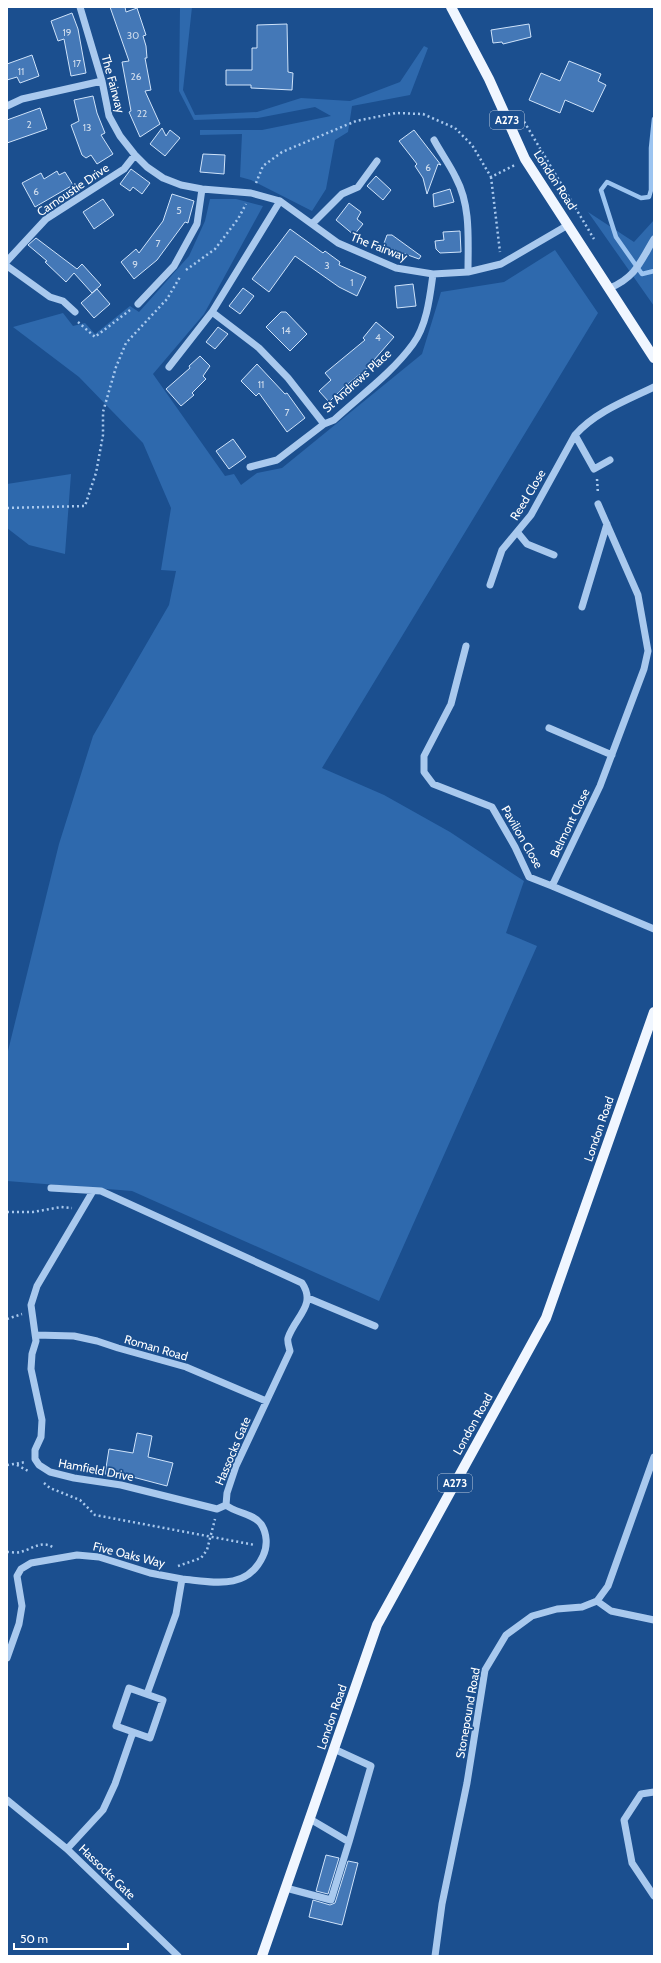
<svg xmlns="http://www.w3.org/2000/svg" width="661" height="1963" font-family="Cabin,sans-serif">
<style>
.green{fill:#2e69ad}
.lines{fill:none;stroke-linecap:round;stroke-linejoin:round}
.stream{stroke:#9cc4f0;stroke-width:4.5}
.building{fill:#4478b7;stroke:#cfe3fa}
.path{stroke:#a9c9ee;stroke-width:2.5;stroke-dasharray:2 3;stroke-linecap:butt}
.minor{stroke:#a9c9ee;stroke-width:7}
.major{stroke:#f0f6ff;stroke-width:10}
.labels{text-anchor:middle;stroke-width:3.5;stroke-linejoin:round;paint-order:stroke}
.number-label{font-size:10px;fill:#d0dded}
.shield{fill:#1b4f8f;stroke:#bbcadd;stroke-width:1}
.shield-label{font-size:11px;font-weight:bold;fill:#fff}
.street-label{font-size:12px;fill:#fff;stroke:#1b4f8f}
</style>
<rect width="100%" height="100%" fill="#1b4f8f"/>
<path class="green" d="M180 7H192L183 90 195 115 257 112 301 98 350 101 400 82 424 46 428 48 410 95 352 106 348 132 335 140 326 189 312 211 251 180 240 177 242 134 200 135V130H262L331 116 315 107 258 118 194 120 179 91Z
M210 199H236L263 206 204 314 153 374 225 476 234 474 241 485 257 473 282 468 422 354 441 292 504 282 555 250 598 313 322 768 384 795 450 832 524 881 506 933 537 946 379 1301 132 1191 7 1181V1055L59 844 93 736 169 605 176 571 161 570 171 508 143 443 79 377 13 327 63 313 73 326 85 323 95 334 130 306 139 312 189 256 205 221Z
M588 212 634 242 654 220V306Z
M71 474 65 554 29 545 7 528V484Z"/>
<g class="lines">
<path class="stream" d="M654 119 651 148V190L649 197 641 198 607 182 601 190 616 237 642 274 654 271"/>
</g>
<path class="building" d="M110 7H125L126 12 137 8 146 35 143 36 146 46 147 58H145L151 90 145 91 160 124 140 137 129 112 131 111 122 62 129 61Z
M72 13 78 29 86 73 71 76 64 39 58 41 51 21Z
M287 24 288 72 293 73 292 90 251 88V85H226V70H252V48H257V25Z
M529 24 531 37 503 44 502 42 493 43 491 30Z
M32 55 39 76 20 83 17 77 7 80V64Z
M569 61 601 74 598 81 606 85 593 112 565 100 560 113 529 100 541 73 560 81Z
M93 96 97 113 105 133 101 135 113 154 97 164 91 155 86 158 82 155 71 125 79 121 74 100Z
M40 108 47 129 7 143V120Z
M162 128 166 136 170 130 180 138 165 156 150 144Z
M414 130 441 165 438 164 427 194 423 178 415 166 417 164 399 141Z
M203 154 225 155 224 174 200 172Z
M131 169 150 183 142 194 133 187 130 191 120 184Z
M57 171 59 175 65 172 73 185 35 207 22 183 41 173 44 179Z
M376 176 391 190 383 200 367 186Z
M450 189 454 202 434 207 433 194Z
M172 194 194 201 188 223 185 222 157 260 134 279 121 262 136 249 139 253 163 221Z
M103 199 114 215 94 229 83 212Z
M349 203 361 212 357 219 363 224 354 235 336 220Z
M290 229 323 253 325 251 340 262 339 265 366 277 357 296 339 287 295 256 269 292 252 279Z
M460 231 461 252 440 253 436 249 435 241 444 240 443 232Z
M387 235H392L421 256 419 259 383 246Z
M36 238 77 269 82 264 101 285 92 293 74 273 66 282 45 262 47 261 28 245Z
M413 284 416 306 397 308 395 286Z
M243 288 254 296 240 314 229 306Z
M97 289 110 304 94 318 81 303Z
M281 312H286L307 334 290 351 266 327Z
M376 322 394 337 374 360 375 362 343 388 329 402 319 391 331 380 325 373 365 340 363 338Z
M218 327 228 334 215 349 206 342Z
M200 356 210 366 203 376 206 379 192 393 194 395 181 406 166 389 190 368 189 366Z
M257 364 285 394 287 393 305 418 287 432 259 393 256 396 241 381Z
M233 439 246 457 229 469 216 451Z
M137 1433 152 1436 148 1457 173 1463 167 1486 129 1476V1477L105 1474 109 1449 133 1453Z
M326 1855 339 1858 328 1894 316 1891Z
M348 1861 358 1863 342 1925 309 1917 313 1900 330 1905 335 1903Z"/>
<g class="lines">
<path class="path" d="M519 113 594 239
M535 154 541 150
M491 177 500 252
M256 183 263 166 282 152 356 121 396 113 423 114 455 128 472 145 491 177 515 165
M186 270 215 249 238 219 246 204
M78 322 95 337 130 310
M597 479 598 494
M7 508 85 506 96 473 103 435V412L116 367 126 343 167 299 180 277
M7 1212H33L61 1207 72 1208
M7 1319 22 1314
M7 1465 26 1462
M17 1465 30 1472
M44 1483 50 1488 80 1500 95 1515 255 1545
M7 1552C11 1552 16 1553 20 1552 31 1550 42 1539 54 1548
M178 1566 201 1558 207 1550 215 1519"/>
<path class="minor" d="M80 7 102 81 109 116 120 136 135 155 147 167 163 178 181 185 202 189 251 193 280 201 338 243 396 268 433 274 468 272 501 264 568 225
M7 106 22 99 102 81
M434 140C441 153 450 165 456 178 471 206 468 240 468 272
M280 201 212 312 259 348 288 378 324 424 334 420C360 396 392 373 413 344 427 325 430 296 433 274
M312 224 342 194 358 187 377 161
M7 261 46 219 124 169 135 155
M7 266 50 297 63 301 75 312
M610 288C636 277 640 262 654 239
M138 304 174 266 197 224 202 189
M169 367 212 312
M610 460 594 469 575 435C595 412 627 400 654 387
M250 467 277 460 324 424
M598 504 638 595 648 651 644 669 600 786 552 886 654 929
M518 533 527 544 554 555
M490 585 502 550 531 515 575 435
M582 607 607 524
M466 646 451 704 424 756V772L433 784 492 807 515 847 529 877 552 886
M549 728 612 755
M51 1188 101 1191 302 1283C317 1305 295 1317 288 1338 287 1341 289 1347 290 1351L236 1466 227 1493 226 1505C235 1513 253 1513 261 1524 267 1533 268 1546 263 1556 247 1591 213 1582 182 1579L176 1614 147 1694
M93 1191 37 1286 31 1305 36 1341 32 1354 31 1369 42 1420 41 1437 35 1450V1459L39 1465 50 1472 74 1478 121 1485 217 1509 226 1505
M308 1298 375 1326
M36 1335 74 1336 97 1341 118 1348 186 1367 266 1401
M597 1601 611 1611 654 1620
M7 1658 19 1624 22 1606 17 1576 21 1569 31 1563 77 1555 99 1557 150 1573 182 1579
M129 1688 163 1700 150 1738 116 1726Z
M334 1749 371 1766 349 1842
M654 1792 641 1794 624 1820 632 1863 654 1896
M7 1800 67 1849 178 1956
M67 1849 103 1810 115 1784 133 1732
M286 1888 331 1900 349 1842 310 1819
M435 1956 442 1904 467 1783 485 1670 506 1635 532 1616 557 1609 582 1607 597 1601 608 1586 654 1457"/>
<path class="major" d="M451 7 489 79 525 159 654 358
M262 1956 377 1625 546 1318 654 1012"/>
</g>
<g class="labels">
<g class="number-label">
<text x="67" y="36">19</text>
<text x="133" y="39">30</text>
<text x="77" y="67">17</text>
<text x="21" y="75">11</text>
<text x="136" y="80">26</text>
<text x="142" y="117">22</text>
<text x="29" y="128">2</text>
<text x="87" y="131">13</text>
<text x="428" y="171">6</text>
<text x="36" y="195">6</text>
<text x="179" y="214">5</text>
<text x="158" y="247">7</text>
<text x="135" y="268">9</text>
<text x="327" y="269">3</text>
<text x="352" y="286">1</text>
<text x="286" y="334">14</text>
<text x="378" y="341">4</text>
<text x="261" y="388">11</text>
<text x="287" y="416">7</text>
</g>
<g class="shield">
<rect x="490" y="111" width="34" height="18" rx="3"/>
<rect x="438" y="1474" width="34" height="18" rx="3"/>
</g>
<g class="shield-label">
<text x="507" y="124">A273</text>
<text x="455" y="1487">A273</text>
</g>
<g class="street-label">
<text transform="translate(113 84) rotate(75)" y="4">The Fairway</text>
<text transform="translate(555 180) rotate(57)" y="4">London Road</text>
<text transform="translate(73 190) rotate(-34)" y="4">Carnoustie Drive</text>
<text transform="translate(379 247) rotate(21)" y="4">The Fairway</text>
<text transform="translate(357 381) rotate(-42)" y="4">St Andrews Place</text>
<text transform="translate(528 495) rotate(-59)" y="4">Reed Close</text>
<text transform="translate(570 823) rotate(-64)" y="4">Belmont Close</text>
<text transform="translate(522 837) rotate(60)" y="4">Pavilion Close</text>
<text transform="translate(599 1129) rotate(-71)" y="4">London Road</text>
<text transform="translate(156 1348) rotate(16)" y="4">Roman Road</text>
<text transform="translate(473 1424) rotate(-61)" y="4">London Road</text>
<text transform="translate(233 1451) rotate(-67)" y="4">Hassocks Gate</text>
<text transform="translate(96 1470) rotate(11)" y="4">Hamfield Drive</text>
<text transform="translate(129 1555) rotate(14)" y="4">Five Oaks Way</text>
<text transform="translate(468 1713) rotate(-80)" y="4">Stonepound Road</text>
<text transform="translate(332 1717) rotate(-71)" y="4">London Road</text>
<text transform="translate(107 1872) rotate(44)" y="4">Hassocks Gate</text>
</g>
</g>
<rect width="661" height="1963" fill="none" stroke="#ffffff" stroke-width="16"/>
<path d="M14 1943v6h114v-6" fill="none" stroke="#ffffff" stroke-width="2"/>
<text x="20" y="1943" font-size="12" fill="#ffffff" stroke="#1b4f8f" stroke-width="3" paint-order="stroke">50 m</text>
</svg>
